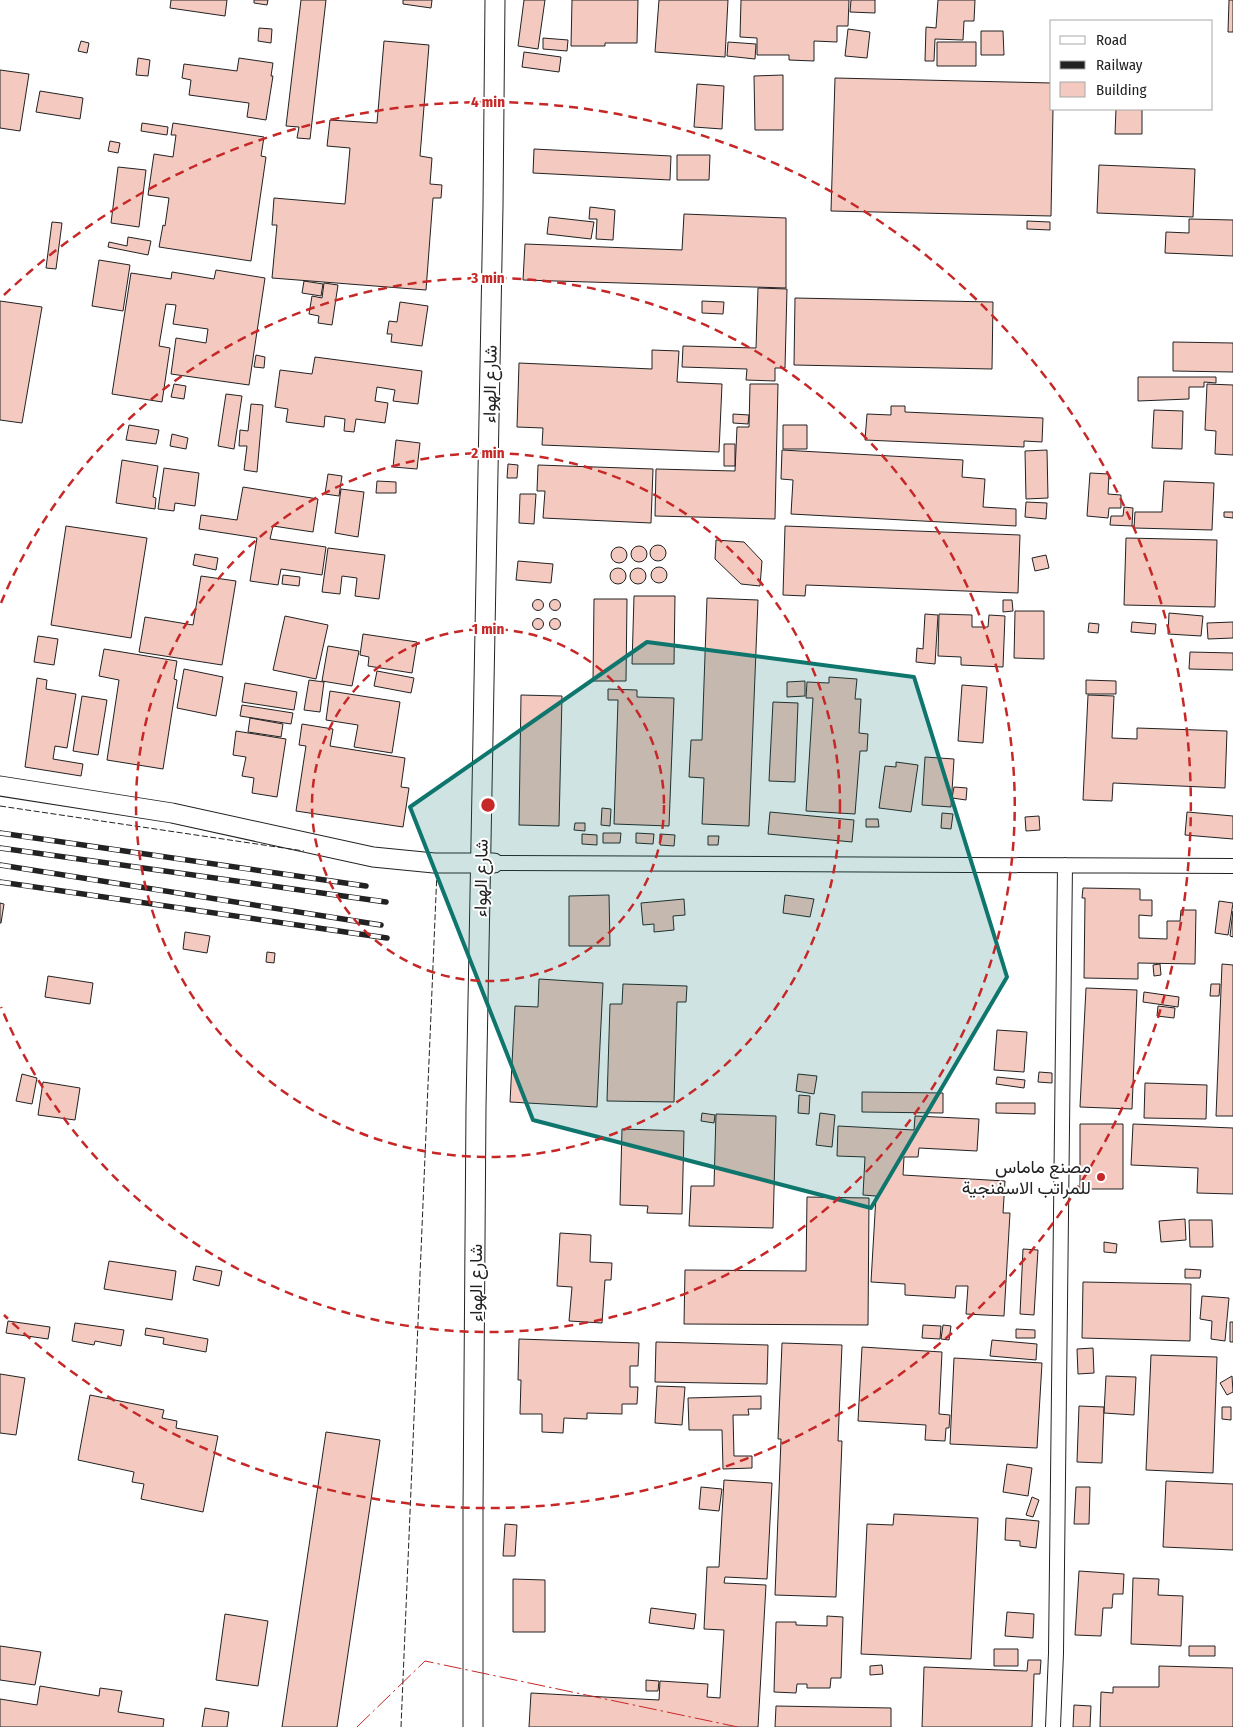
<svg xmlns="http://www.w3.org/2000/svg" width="1233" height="1727" font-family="'Fira Sans Condensed',Vazirmatn,sans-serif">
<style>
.building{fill:#f3c9c0;stroke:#222}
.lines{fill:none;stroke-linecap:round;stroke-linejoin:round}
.street-casing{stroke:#222;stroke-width:16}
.secondary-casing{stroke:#222;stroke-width:21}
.street{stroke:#fff;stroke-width:14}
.secondary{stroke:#fff;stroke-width:19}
.rail-casing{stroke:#222;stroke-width:5.5}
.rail{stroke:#fff;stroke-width:4;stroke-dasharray:11;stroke-linecap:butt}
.fence{stroke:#222;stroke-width:1;stroke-dasharray:6 2.5;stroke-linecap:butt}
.power{stroke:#c62828;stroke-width:1;stroke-dasharray:18 4 2.5 4;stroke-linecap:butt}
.marked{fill:#0f766e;fill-opacity:0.2;stroke:#0f766e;stroke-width:4;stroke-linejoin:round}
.ring{fill:none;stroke:#c62828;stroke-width:2.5;stroke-dasharray:9 6}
.poi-dot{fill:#c62828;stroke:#fff;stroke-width:2}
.labels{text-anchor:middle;stroke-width:4;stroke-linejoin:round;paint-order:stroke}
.street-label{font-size:18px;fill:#222;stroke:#fff}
.poi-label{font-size:18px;fill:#222;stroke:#fff;text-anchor:end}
.centre{fill:#c62828;stroke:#fff;stroke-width:2.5}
.ring-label{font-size:15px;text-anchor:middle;font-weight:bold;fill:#c62828;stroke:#fff;stroke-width:4;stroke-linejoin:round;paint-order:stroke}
</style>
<rect width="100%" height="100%" fill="#fff"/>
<path class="building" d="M171 0H227L225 16 170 8Z
M254 0H268L267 5 254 3Z
M301 0H326L310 139 297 138 299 127 286 126Z
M403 0H432L431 8 403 4Z
M524 0H545L538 49 518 46Z
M572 0H638L637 43H605V46H571Z
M659 0H728L725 57 655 52Z
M741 0H849L848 26H837V42L814 41V61L789 60V55H757V38L740 37Z
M851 0H875V13L850 12Z
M938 0H975L974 21H964L963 40 935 39 934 61H925L926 27 936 28Z
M1229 0H1233V32H1228Z
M259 28 272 29 271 43 258 41Z
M848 29 870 32 867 58 845 56Z
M981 31H1003L1004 55H981Z
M543 38 568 40 567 51 543 49Z
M81 41 89 43 87 53 78 51Z
M384 41 429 45 420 156 432 158 430 184 442 185 441 198H433L426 290 272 278 277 225H272L274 198 345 204 350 148 327 146 330 120 377 123Z
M728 42 756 44 755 59 727 56Z
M937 42H976V66H937Z
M524 52 561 57 559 72 522 67Z
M138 58 150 60 148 76 136 75Z
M239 58 273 63 271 76H273L266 120 247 117 249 103 189 95 191 80 182 78 184 64 237 71Z
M0 70 29 74 20 131 0 128Z
M783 75V130H755L754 76Z
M835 78 1052 83V109H1053L1051 216 831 211Z
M697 84 724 86 722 129 694 127Z
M40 91 83 98 80 119 36 112Z
M1116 109H1142V134H1115Z
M142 123 168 127 167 135 141 131Z
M173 123 264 137 261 156 266 157 251 261 159 247 163 225 165 226 169 198 148 195 154 154 173 157 176 135H171Z
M110 141 120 143 118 153 108 151Z
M534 149 671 156 670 180 533 173Z
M677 155H710L709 180H677Z
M1099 165 1195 169 1193 217 1097 213Z
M118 167 146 170 139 227 111 223Z
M590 207 615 210 613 240 596 239 597 219H589Z
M684 214 786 218V288L523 280 525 244 682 250Z
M549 217 594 222 591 239 547 234Z
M1189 219 1233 220V256L1165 253 1166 232 1189 233Z
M1027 221 1050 222V230L1027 229Z
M52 222 62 223 56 269 46 268Z
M128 237 151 241 148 255 108 247 109 242 127 246Z
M99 260 130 265 123 311 92 306Z
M216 270 265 278 249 385 171 374 176 338 206 343 208 329 173 324 176 305 166 304 159 346 170 348 162 402 112 394 131 273 171 279 172 272 214 279Z
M304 281 323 284 321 296 302 293Z
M324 283 338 285 332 325 318 323 319 316 309 314 312 296 322 298Z
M758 288 787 289 785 368H775V381L746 380 747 369 682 367 683 346 756 348Z
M795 298 993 302 992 369 794 365Z
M0 301 42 307 22 423 0 420Z
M702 301 724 302 723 314 702 313Z
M400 302 428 306 422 346 391 342 392 334H387L389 321 397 322Z
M1173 342 1233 343V372L1173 371Z
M652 350 679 351 677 382 722 384 719 452 542 445 543 428 517 427 519 363 652 369Z
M256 355 265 357 264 368 254 367Z
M315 357 422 371 418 404 393 401 395 390 377 387 375 401 388 403 385 423 356 419 354 432 344 431 345 419 325 416 324 427 286 422 288 409 275 407 280 370 312 374Z
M1138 377H1216V383L1204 382V387H1189V399L1138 401Z
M174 384 186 386 184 399 171 397Z
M750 384H778L775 519 655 516 656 469 735 471 737 427H749Z
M1207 384 1233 385V455L1215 454 1216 431 1205 430Z
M226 394 242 396 234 449 218 446Z
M251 404 263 405 257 472 244 470 247 446H239L240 430 248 431Z
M891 406H905V412L1043 418 1042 442 1024 441V447L865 440 867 414 891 415Z
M1154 410 1183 411 1182 449 1152 448Z
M733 414 749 415 748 424 733 423Z
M129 425 159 430 156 444 126 440Z
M783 425H807V449H783Z
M172 434 188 438 186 449 170 446Z
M396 440 420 443 417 469 393 467Z
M724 444H735V466H724Z
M782 450 963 460 962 477 985 479 983 507 1016 509V526L791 514 793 480 781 479Z
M1047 450 1048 498 1026 499 1025 451Z
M122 460 158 466 153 497 156 498 155 509 116 503Z
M508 464 518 465 517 478H507Z
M538 465 653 469 651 523 543 518 545 491H537Z
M164 468 199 473 195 506 175 503 174 511 158 509Z
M1090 473 1109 474 1108 494 1121 495V508H1109L1108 518 1087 516Z
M328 474 342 476 339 496 325 494Z
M377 481 396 482V493H376Z
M1164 481 1214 483 1212 530 1134 528 1135 512H1162Z
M243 487 318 499 313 532 273 526 270 539 326 547 322 575 281 569 278 585 250 581 257 538 199 529 201 515 237 520Z
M341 489 364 492 358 537 335 533Z
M520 494H536L534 524 519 523Z
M1026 502 1047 503 1046 519 1025 517Z
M1124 507 1133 508 1132 526 1110 525 1111 516H1123Z
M1224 512H1233V518L1224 517Z
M66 526 147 538 131 638 51 625Z
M785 526 1020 535 1018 593 806 585 805 596 783 595Z
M1126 538 1217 540 1215 607 1124 605Z
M716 540 744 542 762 561 760 586 741 584 715 559Z
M650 553a8 8 0 1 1 16 0a8 8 0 1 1-16 0Z
M631 554a8 8 0 1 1 16 0a8 8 0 1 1-16 0Z
M611 555a8 8 0 1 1 16 0a8 8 0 1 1-16 0Z
M328 548 385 555 379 599 355 596 357 578 342 576 340 594 322 592Z
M195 554 218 558 216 570 193 565Z
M1046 555 1049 568 1035 571 1032 558Z
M518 561 553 564 551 583 516 580Z
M651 575a8 8 0 1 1 16 0a8 8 0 1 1-16 0Z
M610 576a8 8 0 1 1 16 0a8 8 0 1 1-16 0Z
M630 576a8 8 0 1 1 16 0a8 8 0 1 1-16 0Z
M283 575 300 577 299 586 282 584Z
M201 576 236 581 222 665 139 652 145 617 193 625Z
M634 596H675L674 664H632Z
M707 598 758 600 749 826 702 824 704 778 689 777 691 740H702Z
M594 599H627L626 681H593Z
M532.5 605a5.5 5.5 0 1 1 11 0a5.5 5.5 0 1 1-11 0Z
M549.5 605a5.5 5.5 0 1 1 11 0a5.5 5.5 0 1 1-11 0Z
M1003 600H1012L1013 611 1003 612Z
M1015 611H1044V659L1014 658Z
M1169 613 1203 616 1201 636 1168 634Z
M925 614 938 615 935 664 916 662 917 648 923 649Z
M939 614 972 615V627H988L989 615 1005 616 1003 667 961 665V657L938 656Z
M285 616 328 625 316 679 273 670Z
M549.5 624a5.5 5.5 0 1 1 11 0a5.5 5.5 0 1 1-11 0Z
M532.5 624a5.5 5.5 0 1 1 11 0a5.5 5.5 0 1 1-11 0Z
M1132 622 1156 624 1155 634 1131 632Z
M1233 622V638L1208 639 1207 623Z
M1089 623 1099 624 1098 633 1088 632Z
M363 634 417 642 412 673 368 666 369 657 360 655Z
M38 636 58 639 54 665 34 662Z
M328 646 359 651 352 686 322 681Z
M104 649 177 661 174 679 177 680 163 769 107 760 119 680 99 676Z
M1190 652 1233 653V670L1189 669Z
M184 669 223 677 216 716 177 708Z
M377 671 414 678 411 693 374 686Z
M829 677 857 679 855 699H861L859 733 868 734 867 751H860L855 814 806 811 813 698H806L807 682 829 683Z
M37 678 47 680 46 689 76 694 67 748 55 746 53 759 83 764 81 776 25 767Z
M309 680 324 682 320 712 304 710Z
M1086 680 1116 681V694H1086Z
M805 681V696L787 697V682Z
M245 683 297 692 294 710 242 702Z
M962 685 987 687 983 743 958 741Z
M608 689 637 690V697L674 698 669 826 614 824 618 700H608Z
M330 691 400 702 392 753 354 747 358 725 326 720Z
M521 695 562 696 559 826 519 825Z
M1088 695 1114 696 1112 738 1137 739V728L1227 731 1225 788 1113 783 1112 801 1083 800Z
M82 696 107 700 98 755 73 751Z
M773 702 798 703 795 782 769 781Z
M242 705 293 713 291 724 240 716Z
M250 718 283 724 281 737 248 732Z
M302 724 333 729 330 746 405 758 401 787 409 788 403 827 296 811 306 746 299 745Z
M236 731 286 739 277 797 252 793 254 778 242 776 246 757 233 755Z
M925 757 954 759 951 807 922 805Z
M896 762 918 765 911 812 879 808 885 766 896 767Z
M954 787 967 788 966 800 952 798Z
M602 808 611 809 610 826 601 825Z
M770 812 854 820 852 842 768 834Z
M1187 812 1233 816V839L1185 835Z
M942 813 953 814 951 829 941 828Z
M1039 816 1040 830 1026 831 1025 817Z
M866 819H878L879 827H866Z
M575 823H585V831L574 830Z
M603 833H621L620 843H603Z
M636 833 654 834 653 844 636 843Z
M582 834 597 835V845L582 844Z
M660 834 675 835 674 846 660 845Z
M708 836H719L718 845H708Z
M1083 888 1140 889V900H1152V916L1139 915V938L1167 939V921H1180L1181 910H1196L1195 964 1138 963V979L1084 978 1085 898H1082Z
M609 895 610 946H569V896Z
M785 895 814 899 810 917 783 913Z
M684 899 685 915 673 916 674 930 654 932V924L643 925 641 903Z
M1219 901 1233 903 1228 935 1215 933Z
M0 903 4 904 1 923H0Z
M1233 911V937L1230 936Z
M185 932 210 936 207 953 183 949Z
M267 952 275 953 274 963 266 962Z
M1160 964 1161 975 1154 976 1153 965Z
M1222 964 1233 965V1116H1216Z
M48 976 93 983 90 1004 45 997Z
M539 979 603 983 597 1107 510 1102 515 1006 538 1007Z
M623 984 687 986 686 1002H677L674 1102 607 1101 610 1004H622Z
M1211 984H1220L1219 996H1210Z
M1086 988 1137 990 1132 1109 1080 1107Z
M1144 992 1179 997 1178 1007 1143 1002Z
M1158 1006 1175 1008 1174 1018 1157 1016Z
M997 1030 1027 1032 1024 1072 994 1070Z
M1039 1072 1052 1073V1083L1038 1082Z
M22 1074 37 1078 32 1104 16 1101Z
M798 1074 817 1076 814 1094 796 1091Z
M997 1077 1025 1080 1024 1088 996 1084Z
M43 1082 80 1088 75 1120 38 1115Z
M1145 1083 1207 1085 1206 1119 1144 1118Z
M862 1092 943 1093V1113L862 1112Z
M799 1095 810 1096 809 1114 798 1113Z
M996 1103H1035V1114L996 1113Z
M702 1113 715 1115 714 1123 701 1121Z
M820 1113 835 1115 832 1147 816 1145Z
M716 1114 776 1116 773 1228 689 1226 691 1186H714Z
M915 1116 979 1119 977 1151 919 1148 918 1157H904L903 1175 1005 1181 1003 1213H1010L1004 1316 966 1314 968 1286H956L955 1298 905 1295V1284L871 1282 876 1196 863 1195 865 1157 837 1156 838 1126 914 1130Z
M1080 1124H1123V1189H1080Z
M1133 1124 1233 1128V1194L1197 1193 1198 1168 1131 1165Z
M622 1129 684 1131 682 1214 647 1213 648 1206 620 1205Z
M807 1197 869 1198 868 1325 684 1324 685 1270 806 1271Z
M1185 1219 1186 1240 1161 1242 1159 1221Z
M1189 1220H1212L1213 1247H1190Z
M560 1233 591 1235 590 1262 612 1263 611 1280H605L602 1323 569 1321 572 1287 557 1286Z
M1104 1242 1117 1244 1116 1253 1104 1252Z
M1023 1249 1038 1250 1034 1315 1020 1314Z
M109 1261 176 1271 172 1300 104 1289Z
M196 1266 222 1271 219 1286 193 1280Z
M1185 1269 1201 1270 1200 1278H1185Z
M1083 1282 1191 1284 1190 1341 1082 1338Z
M1202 1296 1229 1298 1225 1341 1211 1339 1212 1321 1200 1319Z
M8 1321 50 1327 48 1339 6 1333Z
M1230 1322H1233V1342H1230Z
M75 1323 124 1330 121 1346 95 1341 94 1345 72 1341Z
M923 1325 941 1326 940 1339 922 1338Z
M943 1325 951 1326 949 1340 941 1339Z
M146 1328 208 1339 206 1352 163 1344 164 1338 145 1335Z
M1016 1329 1035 1330V1338H1016Z
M519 1339 639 1343 638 1366H630V1387H638L637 1404H622V1414L587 1413V1419L564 1418 563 1433 542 1432V1414H520L521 1380H518Z
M992 1340 1037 1344 1036 1360 990 1356Z
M656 1342 768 1345 767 1384 655 1382Z
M782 1343 842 1345 838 1441H842L836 1597 775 1595 781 1439H778Z
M862 1347 942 1352 939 1414 950 1415 949 1428H946L945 1441 925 1440 926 1425 858 1421Z
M1093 1348 1094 1373 1078 1374 1077 1349Z
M1151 1355 1217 1357 1213 1473 1146 1470Z
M954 1358 1042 1363 1037 1448 950 1444Z
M0 1374 25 1378 16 1435 0 1433Z
M1106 1376 1136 1377 1134 1415 1104 1413Z
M1232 1376 1233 1392 1227 1395 1220 1383Z
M657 1386 685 1387 682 1425 655 1423Z
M90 1395 164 1410 162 1418 177 1421 176 1428 218 1436 203 1512 141 1499 144 1484 132 1482 134 1472 78 1460Z
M761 1396V1409H748L749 1415H733L734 1456H752V1468L723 1469 722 1430H689L688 1398Z
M1079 1406 1104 1407 1102 1463 1077 1462Z
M1222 1407H1231V1420L1222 1419Z
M326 1432 380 1440 337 1727H282Z
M1007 1464 1032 1468 1028 1496 1003 1492Z
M724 1480 772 1483 767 1579 725 1577 724 1583 766 1585 758 1727H529L531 1693 659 1700 660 1681 708 1684 707 1697 720 1698 724 1630 704 1629 707 1567H719Z
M1166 1481 1233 1484V1550L1163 1547Z
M701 1487 722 1489 719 1511 699 1509Z
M1076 1487H1090L1089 1524H1074Z
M1032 1497 1039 1500 1033 1517 1026 1515Z
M894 1514 978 1518 971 1659 861 1654 867 1524 893 1525Z
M1006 1518 1039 1521 1036 1548 1020 1546V1541L1005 1540Z
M505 1524 517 1525 515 1556H503Z
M1079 1571 1124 1574 1123 1594H1113L1112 1608H1103L1101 1636 1075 1635Z
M1133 1578 1159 1579 1158 1595 1183 1596 1181 1646 1131 1644Z
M513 1579 545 1580V1632H513Z
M651 1608 696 1614 694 1629 649 1623Z
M1007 1612 1034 1614 1033 1638 1005 1636Z
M225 1614 268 1621 258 1686 216 1680Z
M827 1616 843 1617 841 1678H831L830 1688H807V1684H797L796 1693 774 1692 776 1622H796V1625L827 1626Z
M0 1646 41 1652 35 1685 0 1680Z
M1189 1646H1215V1656H1189Z
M994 1649H1018V1666H994Z
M1028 1660H1041L1040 1674H1034L1032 1727H922L924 1667 1027 1671Z
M882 1665 883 1674 870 1675V1666Z
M1159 1666 1233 1668V1727H1100L1101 1692 1113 1693V1687H1159Z
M646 1680 659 1681 658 1691H646Z
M40 1686 99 1696 100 1688 122 1691 118 1712 164 1719 163 1727H0V1699L37 1705Z
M1074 1705 1091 1706 1090 1727H1073Z
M776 1706 891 1708V1727H775Z
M205 1708 229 1712 227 1727H202Z"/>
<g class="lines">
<defs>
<path id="street" d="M494 863 1233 866
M1053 1727 1056 1653 1065 865"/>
<path id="secondary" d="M0 786 172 813 373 857 434 863H494
M473 1727V1511L476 1107 493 206 495 0"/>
</defs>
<use href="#street" class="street-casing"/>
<use href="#secondary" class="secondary-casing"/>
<use href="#street" class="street"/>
<use href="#secondary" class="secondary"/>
<defs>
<path id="rail" d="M0 833 366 886
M0 848 386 902
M0 865 381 925
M0 882 387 938"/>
</defs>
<use href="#rail" class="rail-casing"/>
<use href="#rail" class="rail"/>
<path class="fence" d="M0 806 304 851
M401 1727 437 871H435"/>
<path class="power" d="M357 1727 425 1661 738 1727"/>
</g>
<path class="marked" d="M647 642 914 677 1007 977 871 1208 533 1120 410 807Z"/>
<g class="ring">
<circle cx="488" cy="805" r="176"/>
<circle cx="488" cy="805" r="352"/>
<path d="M1 603A527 527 0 1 1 1 1007"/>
<path d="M4 295A703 703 0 1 1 4 1315"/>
</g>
<circle class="poi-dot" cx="1101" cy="1177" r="5"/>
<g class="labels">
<g class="street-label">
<text transform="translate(490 384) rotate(-89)" y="6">شارع الهواء</text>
<text transform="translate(481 878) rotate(-89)" y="6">شارع الهواء</text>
<text transform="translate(476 1283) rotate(-90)" y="6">شارع الهواء</text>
</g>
<g class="poi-label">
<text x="1091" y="1173">مصنع ماماس<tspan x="1091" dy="21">للمراتب الاسفنجية</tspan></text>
</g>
</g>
<circle cx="488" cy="805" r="8" class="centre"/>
<g class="ring-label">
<text x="488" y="107">4 min</text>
<text x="488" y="283">3 min</text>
<text x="488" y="458">2 min</text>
<text x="488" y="634">1 min</text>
</g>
<rect x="1050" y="20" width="162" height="90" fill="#ffffff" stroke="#a7a7a7"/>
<rect x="1060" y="36" width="25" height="8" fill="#ffffff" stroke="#a7a7a7"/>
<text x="1096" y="45" font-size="15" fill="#222222">Road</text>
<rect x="1060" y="61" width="25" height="8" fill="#222222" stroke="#a7a7a7"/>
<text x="1096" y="70" font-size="15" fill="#222222">Railway</text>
<rect x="1060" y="82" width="25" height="15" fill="#f3c9c0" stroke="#a7a7a7"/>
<text x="1096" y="95" font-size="15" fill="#222222">Building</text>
</svg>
